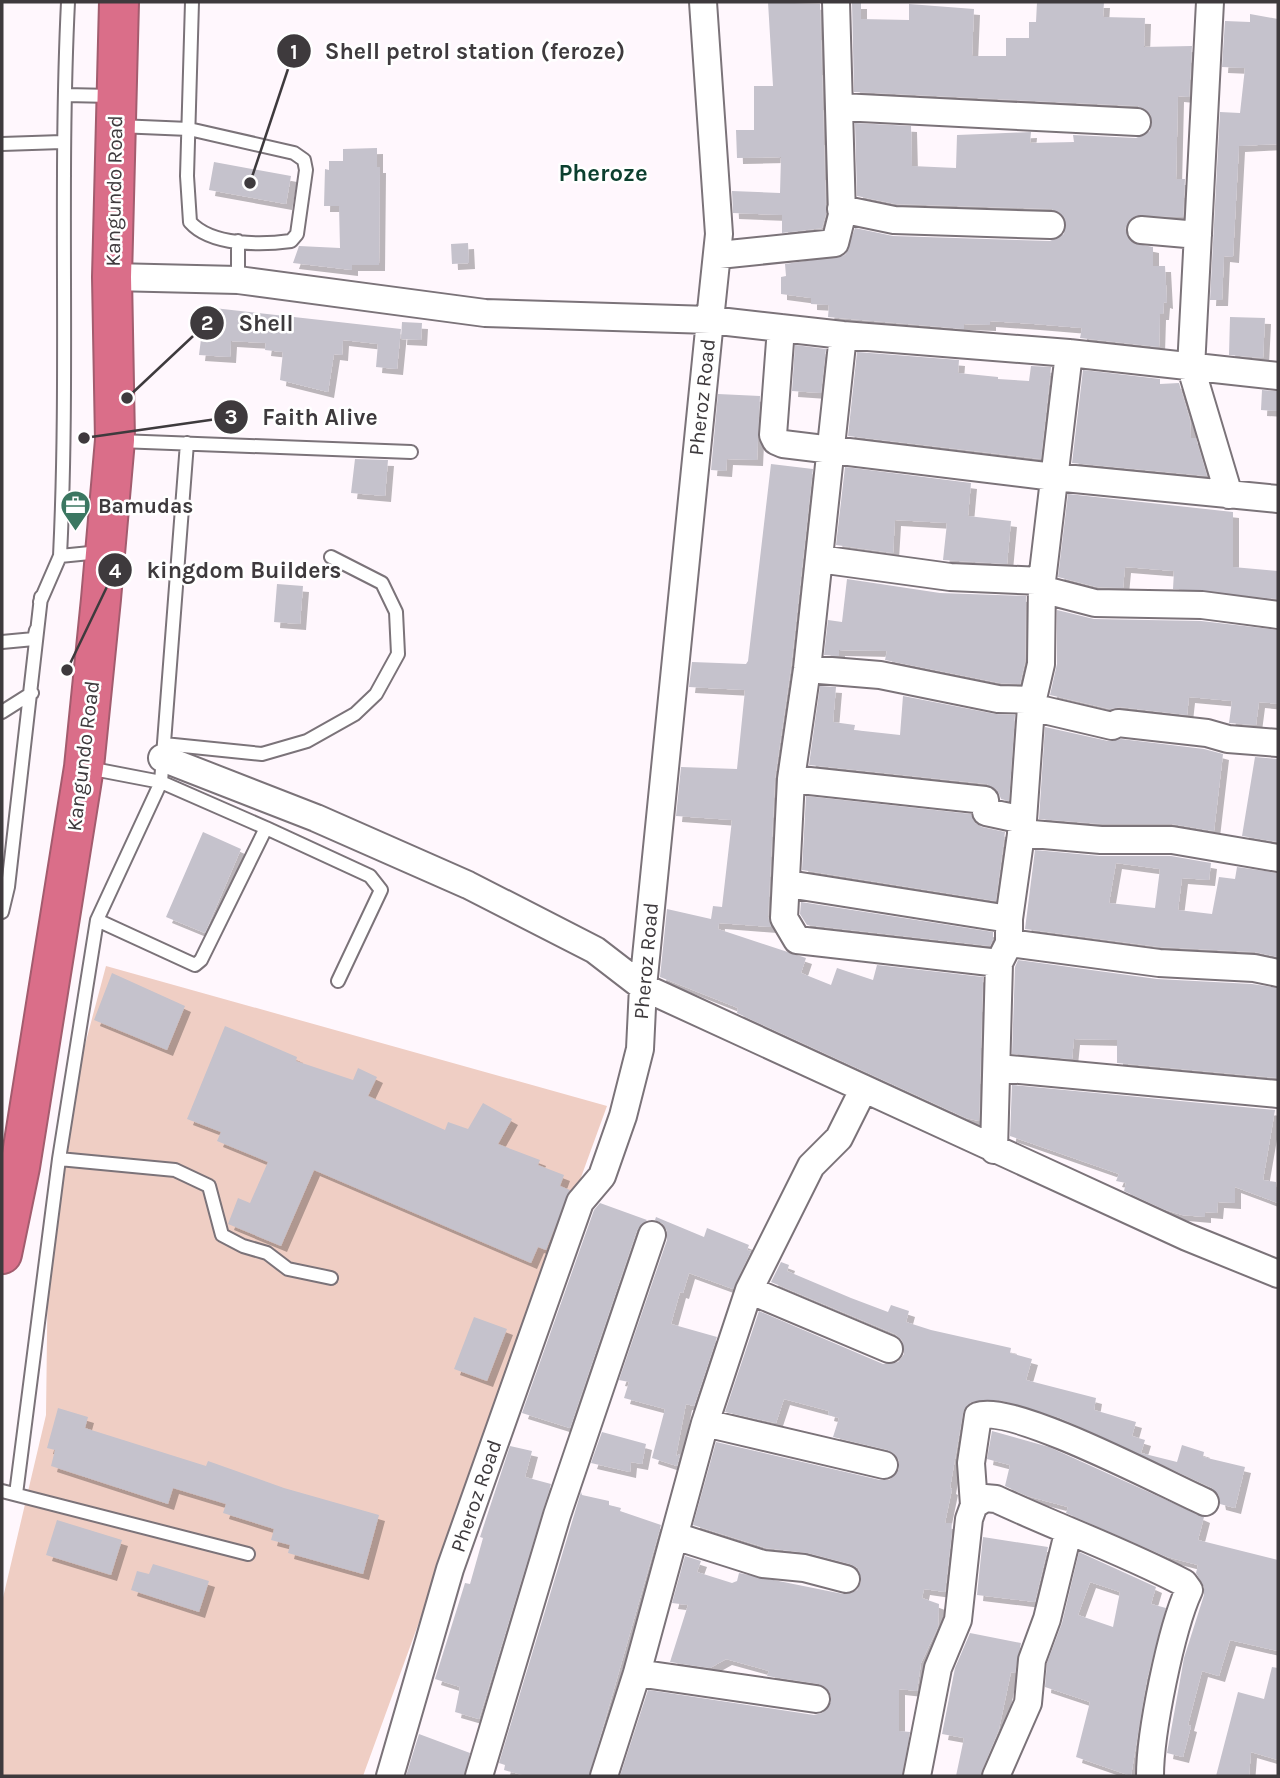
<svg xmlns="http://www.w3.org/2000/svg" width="1280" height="1778" font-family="Karla,sans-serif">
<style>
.green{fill:#efcec4}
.building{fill:#c5c2cc;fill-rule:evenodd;filter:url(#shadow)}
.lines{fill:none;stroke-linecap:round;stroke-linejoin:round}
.lane-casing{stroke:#7b7379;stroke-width:16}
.street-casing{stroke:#7b7379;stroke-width:30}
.highway-casing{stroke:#a35c6e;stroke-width:42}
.lane{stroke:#fff;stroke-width:12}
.street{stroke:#fff;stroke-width:26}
.highway{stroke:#da6e89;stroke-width:38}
.labels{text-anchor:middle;stroke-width:5;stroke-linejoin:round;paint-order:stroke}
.street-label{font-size:21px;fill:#3e3a3d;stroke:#fff}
.poi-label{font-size:21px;font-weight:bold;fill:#3e3a3d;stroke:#fff;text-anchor:start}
.quarter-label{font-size:24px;font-weight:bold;fill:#0b3f2f;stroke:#fff}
.leader{fill:none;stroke:#3e3a3d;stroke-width:2.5}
.callout-dot{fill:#3e3a3d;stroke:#fff;stroke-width:2.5}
.mark-label{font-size:21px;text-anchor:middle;font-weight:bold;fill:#fff}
.callout-label{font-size:23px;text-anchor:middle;font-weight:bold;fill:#3e3a3d;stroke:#fff;stroke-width:5;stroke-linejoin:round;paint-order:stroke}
</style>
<defs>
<filter id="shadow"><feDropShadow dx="6" dy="6" stdDeviation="0" flood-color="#0004"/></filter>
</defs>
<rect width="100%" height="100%" fill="#fff7fd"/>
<path class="green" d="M106 966 607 1106 363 1776H2V1602L46 1415 49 1180Z"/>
<path class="building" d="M768 2 820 4 826 214 822 228 782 233V215L733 213 732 191 780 193 781 157 737 158 736 130H754V86H773Z
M1037 2H1104L1103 17 1145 18 1144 47 1192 46 1189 97 1178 96 1176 179H1185L1183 217 1135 216 1125 228 1133 243 1153 247V266H1165L1167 303 1164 302 1163 314H1160L1159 347 1080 338 1082 328 1034 324 990 321V325L964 324V329L828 317 829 305 811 304V298L781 294V277L786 276 785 264 845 255 855 228 893 236 1050 241 1064 234 1065 218 1052 209 896 204 857 196 855 123 911 126 912 166 956 168 957 135 1031 132 1030 143 1074 142 1073 135 1136 138 1150 131 1151 115 1138 106 854 92 852 3H861V19L909 20V4L974 9 972 56H1006V38H1029V22H1036Z
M1250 14 1278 19V144L1239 146 1233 257 1224 256 1222 300H1210L1220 112 1240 113 1245 68 1222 67 1225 21 1250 22Z
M377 148V167H380L379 265H352V270L293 263 299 246 340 248 339 206H324L325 169 329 170V161H343V149Z
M214 162 291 176 286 204 209 190Z
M468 243 469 263 452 264 451 244Z
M205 307 401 329 397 369 376 367 378 344 343 340 342 355 334 354 328 392 280 380 283 352 265 350 266 343 231 341 230 357 199 355Z
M1230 317 1265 318 1263 358 1229 355Z
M402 322 422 323 421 340 401 339Z
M795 345 826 349 821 393 792 391Z
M857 352 959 360 958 373 998 377V379L1029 381 1031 366 1051 367 1041 459 848 436Z
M1083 370 1160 379V384L1179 383 1190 420 1191 438H1196L1207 476 1072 463Z
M1262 390 1278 391V411L1261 410Z
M718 394 760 396 757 460 727 459 726 471 711 470Z
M355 459 388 460 385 496 351 493Z
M771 464 813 469 791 667 775 778 768 917 771 927 719 923 718 929 806 958 801 973 831 985 837 968 873 980 877 965 983 977 979 1121 966 1118 737 1013 738 1008 660 977 667 909 711 919 713 906 722 907 732 820 676 816 681 767 737 769 745 690 689 687 692 662 746 664 748 661Z
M845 467 971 483 968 516 1011 521 1007 564 943 560 947 523 895 520 893 553 836 545Z
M1068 494 1233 512V567L1278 571V599L1173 589 1174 571 1125 567 1123 588 1097 587 1058 577Z
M847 579 940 593 1026 596 1025 662 1020 684 1000 683 885 660 887 651 839 650V656L824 655 828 620 842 622Z
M277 584 303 586 300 624 274 622Z
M1057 610 1094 619 1201 621 1278 630V704L1259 702 1256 725 1229 723 1232 701 1189 697 1187 715 1120 707 1110 709 1050 695 1057 664Z
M820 686 836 687 833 722 855 725 854 730 900 735 903 696 995 714 1015 715 1009 801 1001 799 998 791 987 784 809 765Z
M1045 727 1108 741 1121 739 1204 749 1223 754 1214 831 1172 824H1102L1039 819Z
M1255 757 1278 759V842L1242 836Z
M806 796 971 814 975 823 982 827 1005 832 996 901 802 870Z
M203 832 241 849 205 933 166 917Z
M1035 850 1100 856H1171L1211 863 1209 880 1182 878 1178 910 1212 914 1219 877 1235 879 1237 867 1278 873V957L1255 952 1160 947 1025 929ZM1116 863 1160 869 1155 908 1109 903Z
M801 902 993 932V939L990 946 807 925 800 914Z
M1018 960 1157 979 1252 984 1278 988V1078L1117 1063V1040L1074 1039 1072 1059 1012 1054 1015 967Z
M112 973 185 1006 167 1050 94 1020Z
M225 1026 297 1057 296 1061 353 1080 358 1068 377 1077 368 1096 445 1130 448 1122 468 1129 483 1103 512 1119 498 1144 540 1160 538 1165 564 1175 560 1186 570 1190 546 1250 538 1247 531 1263 314 1170 281 1246 228 1224 238 1198 250 1203 268 1162 217 1141 221 1132 187 1119Z
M1012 1085 1275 1110 1263 1180 1276 1182 1278 1203 1235 1187V1203L1218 1202 1217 1213 1205 1212V1217L1182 1215 1163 1209 1124 1191 1126 1183 1116 1181 1119 1174 1010 1136Z
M600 1203 647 1220 637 1230 570 1428 522 1413 594 1210Z
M656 1217 704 1237 707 1228 749 1245 747 1250 751 1251 733 1289 689 1273 683 1293 680 1292 671 1324 717 1337 694 1406 686 1404 676 1456 680 1454 677 1466 652 1458 665 1409 624 1398 629 1382 619 1380 667 1240V1231L663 1224 655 1220Z
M781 1262 789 1265 787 1271 851 1298 888 1312 891 1305 909 1311 906 1322 931 1330 1011 1348 1010 1353 1032 1359 1026 1380 1096 1398 1094 1410 1136 1422 1132 1436 1145 1440 1141 1453 1177 1462 1182 1445 1204 1452 1203 1457 1245 1467 1235 1508 1220 1504 1218 1494 1212 1488 1060 1418 999 1400 971 1402 963 1413 950 1488 952 1489 945 1523H951L952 1532 945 1592 924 1589 922 1598 939 1604 938 1627 921 1663 917 1691 899 1689V1731L910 1732 902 1776H620L648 1690 814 1715 822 1713 831 1702 830 1693 819 1684 767 1676 769 1671 726 1659 710 1668 670 1662 688 1605 672 1603 685 1556 701 1561 697 1572 732 1583 737 1581 739 1573 843 1594 857 1590 861 1582 858 1568 850 1564 808 1553 766 1548 693 1525 716 1442 880 1480H889L899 1469V1460L888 1450 833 1437 839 1418 828 1415 829 1411 784 1399 776 1423 725 1412 759 1311 883 1364 898 1362 904 1354 902 1340 895 1334 771 1282Z
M474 1317 507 1329 487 1381 454 1369Z
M58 1408 88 1417 85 1428 206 1466 208 1461 284 1488 379 1515 363 1574 288 1553 290 1545 271 1540 274 1529 223 1513 226 1504 173 1488 168 1504 51 1466 55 1450 47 1448Z
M992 1431 1049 1447 1204 1517 1198 1540 1278 1560V1651L1230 1640 1219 1676 1202 1671 1188 1725 1191 1726 1183 1757 1167 1753 1184 1658 1204 1595V1587L1196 1573 1198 1565 1167 1557 1066 1513 1068 1507 1027 1496 1005 1486 1010 1465 987 1459Z
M602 1432 646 1444 642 1464 631 1462 630 1472 591 1463Z
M510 1446 532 1451 525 1477 551 1484 479 1719 455 1712 460 1687 435 1679 465 1583 470 1584 483 1538 480 1537Z
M581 1492 582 1495 609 1501V1505L621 1508 620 1511 661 1525 589 1776H526L504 1770 505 1765 499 1763Z
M57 1520 122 1540 111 1575 46 1555Z
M983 1537 1048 1547 1035 1602 977 1595Z
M1079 1552 1156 1587 1151 1604 1166 1608 1147 1679 1131 1776 1076 1757 1090 1702 1045 1687 1047 1663 1062 1623ZM1090 1582 1120 1592 1113 1627 1078 1615Z
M153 1564 209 1581 199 1612 131 1590 137 1571 149 1574Z
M970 1633 1021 1643 1015 1673 1011 1672 999 1729 980 1776H956L964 1738 942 1734 955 1668Z
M1272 1667 1278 1668V1760L1251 1752 1249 1776H1216L1238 1692 1264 1699Z
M419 1734 470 1753 464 1776H406Z"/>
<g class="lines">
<defs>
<path id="lane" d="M65 95 113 96
M118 126 189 129 294 153 304 160 306 170 297 234 291 241C262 245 211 246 190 222L187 176 192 2
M2 144 62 142
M238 241V280
M119 441 411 452
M60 556C69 371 59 187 68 2
M40 602 60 556 100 552
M2 642 34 639 36 630
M2 712 32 693
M164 744 262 754 307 741 355 714 376 694 398 654 396 612 382 583 331 557
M88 768 161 782 266 828 201 960 195 965 97 920
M266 828 370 876 381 890 338 981
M2 912 8 887 41 597
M59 1159 175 1170 209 1186 222 1235 243 1246 267 1253 288 1269 331 1278
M2 1491 248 1554
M16 1494 59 1159 97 920 161 782 187 443"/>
<path id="street" d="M1210 2 1191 368 1229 495
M841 107 1137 122
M841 209 894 220 1051 225
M1141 230 1198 235
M719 255 835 243 842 215 836 2
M112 277 238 280 485 313 710 320 843 335 1069 353 1278 376
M781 328 773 435 776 441 783 444 1054 477 1278 499
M843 335 807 669 791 779 784 918 797 940 999 963
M819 559 950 577 1042 581
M1041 589 1095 603 1202 605 1278 615
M807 669 880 675 998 699 1034 700
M1031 707 1112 726 1118 723 1207 733 1228 739 1278 743
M162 758 316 818 468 885 595 950 643 987 1187 1237 1278 1274
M791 779 985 800 986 812 1023 820
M1021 833 1101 840H1172L1278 858
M788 884 1009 919
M1009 943 1159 963 1254 968 1278 973
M998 1068 1278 1094
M994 1150 999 963 1009 943V919L1023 820 1031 707 1041 664 1042 581 1069 353
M749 1290 889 1349
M705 1423 884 1465
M974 1505 971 1463 978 1416C1012 1403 1165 1484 1205 1502
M675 1536 763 1564 804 1568 846 1579
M637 1673 816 1699
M390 1776 450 1569 580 1202 602 1176 623 1116 640 1049 643 987 710 320 719 234 703 2
M479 1776 557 1515 652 1235
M604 1776 637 1673 705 1423 749 1290 811 1166 839 1138 863 1090
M917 1776 938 1668 958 1620 969 1519 974 1505 985 1498 996 1499C1058 1528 1123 1551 1184 1583L1189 1590C1171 1629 1150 1733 1150 1776
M996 1776 1028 1703 1032 1660 1047 1619 1068 1533"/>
<path id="highway" d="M2 1254 20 1167 84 767 101 599 115 440 112 277 119 2"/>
</defs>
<use href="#lane" class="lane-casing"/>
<use href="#street" class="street-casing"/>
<use href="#highway" class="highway-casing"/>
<use href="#lane" class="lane"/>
<use href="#street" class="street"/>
<use href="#highway" class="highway"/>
</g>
<defs>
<symbol id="office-pin" viewBox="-11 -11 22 30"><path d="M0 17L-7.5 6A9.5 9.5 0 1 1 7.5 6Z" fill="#3b7761" stroke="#fff"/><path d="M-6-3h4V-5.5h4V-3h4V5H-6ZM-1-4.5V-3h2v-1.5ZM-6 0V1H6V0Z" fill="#fff"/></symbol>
</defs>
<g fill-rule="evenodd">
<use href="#office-pin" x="58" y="488" width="35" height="47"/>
</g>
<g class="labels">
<g class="street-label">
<text transform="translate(114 191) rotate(-89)" y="7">Kangundo Road</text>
<text transform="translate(702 397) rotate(-84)" y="7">Pheroz Road</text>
<text transform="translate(83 756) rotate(-83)" y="7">Kangundo Road</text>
<text transform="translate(646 961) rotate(-85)" y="7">Pheroz Road</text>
<text transform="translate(476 1496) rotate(-71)" y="7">Pheroz Road</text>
</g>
<g class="poi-label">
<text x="98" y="513">Bamudas</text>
</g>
<g class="quarter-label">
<text x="603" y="181">Pheroze</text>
</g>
</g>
<path class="leader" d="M250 183L294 51M127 398L207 323M84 438L231 417M67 670L115 570"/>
<g class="callout-dot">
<circle cx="250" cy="183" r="7"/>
<circle cx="127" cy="398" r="7"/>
<circle cx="84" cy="438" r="7"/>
<circle cx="67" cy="670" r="7"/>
<circle cx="294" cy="51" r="18"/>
<circle cx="207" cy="323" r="18"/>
<circle cx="231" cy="417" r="18"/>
<circle cx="115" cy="570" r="18"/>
</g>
<g class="mark-label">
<text x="294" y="59">1</text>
<text x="207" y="330">2</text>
<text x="231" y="424">3</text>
<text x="115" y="578">4</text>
</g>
<g class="callout-label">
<text x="475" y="59">Shell petrol station (feroze)</text>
<text x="266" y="331">Shell</text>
<text x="320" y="425">Faith Alive</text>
<text x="244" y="578">kingdom Builders</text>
</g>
<rect width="1280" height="1778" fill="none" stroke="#3e3a3d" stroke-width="7"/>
</svg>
